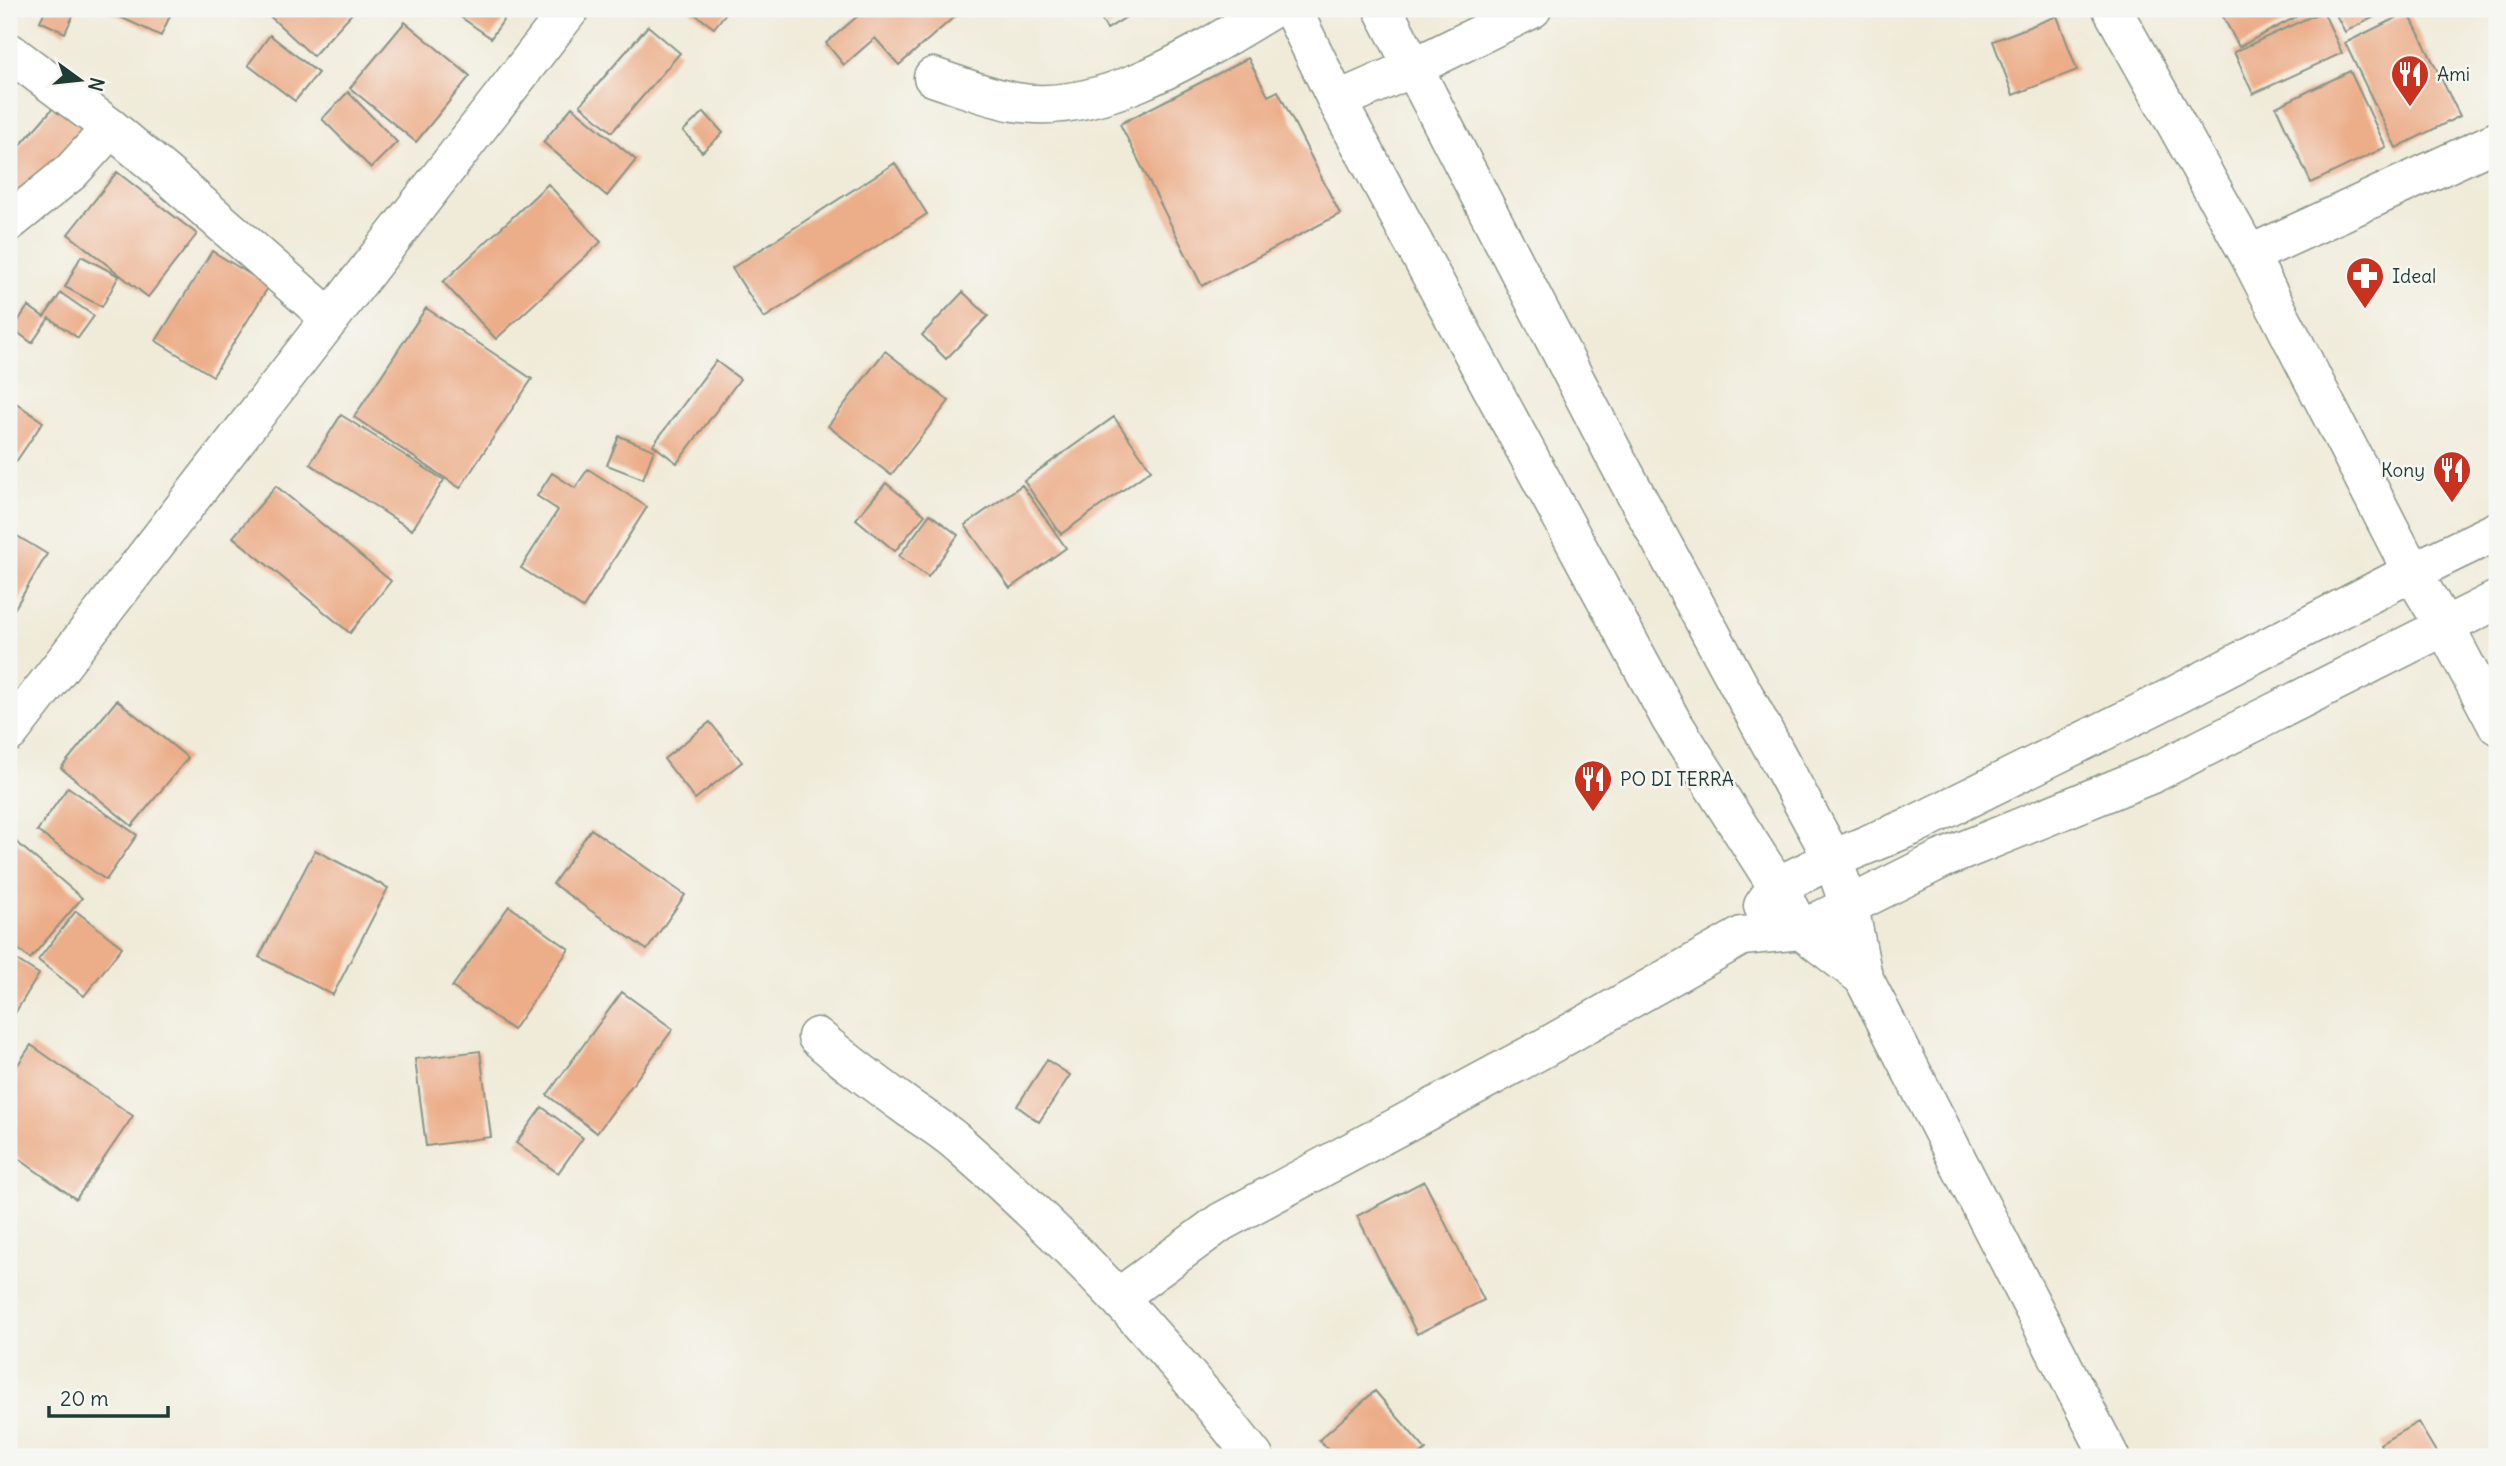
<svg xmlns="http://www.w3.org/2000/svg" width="2506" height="1466" font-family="Delius,sans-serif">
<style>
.building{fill:#ecad89}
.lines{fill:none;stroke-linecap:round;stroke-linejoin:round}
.street-casing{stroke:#889486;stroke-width:41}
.primary-casing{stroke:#889486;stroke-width:41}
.street{stroke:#fff;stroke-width:38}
.primary{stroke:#fff;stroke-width:38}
.labels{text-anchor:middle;stroke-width:5;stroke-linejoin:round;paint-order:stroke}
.poi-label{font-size:19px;fill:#1f3d34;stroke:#f6f6f2;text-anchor:start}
</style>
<rect width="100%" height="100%" fill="#f6f6f2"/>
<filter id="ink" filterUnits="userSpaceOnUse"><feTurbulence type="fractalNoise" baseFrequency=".0143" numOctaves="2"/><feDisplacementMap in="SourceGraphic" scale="14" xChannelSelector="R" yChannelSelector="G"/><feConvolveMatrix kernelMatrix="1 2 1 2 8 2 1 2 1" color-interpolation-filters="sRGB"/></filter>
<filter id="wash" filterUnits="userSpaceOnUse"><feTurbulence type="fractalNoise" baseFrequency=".00686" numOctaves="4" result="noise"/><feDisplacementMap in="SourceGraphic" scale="28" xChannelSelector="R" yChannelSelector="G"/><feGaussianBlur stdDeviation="1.57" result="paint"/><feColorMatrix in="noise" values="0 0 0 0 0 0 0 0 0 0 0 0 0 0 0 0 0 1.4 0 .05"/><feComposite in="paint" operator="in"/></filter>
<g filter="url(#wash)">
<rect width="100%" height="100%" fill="#f0ebd9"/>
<g id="blocks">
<path class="building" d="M46 9H76L65 33 40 21Z
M103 9H173L161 36Z
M262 9H356L313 56Z
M449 9H511L491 38Z
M688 9H729L714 28Z
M866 9H948L954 17 899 65 875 38 844 65 826 43Z
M1095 9H1139L1107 29Z
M2219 9H2311L2239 47Z
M2333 9H2378L2380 14 2345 32Z
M2323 11 2342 53 2253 94 2234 52Z
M2408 12 2460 116 2396 148 2345 43Z
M2057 16 2077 70 2013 95 1993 41Z
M405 22 470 76 416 142 350 88Z
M648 26 680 53 612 132 580 105Z
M270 35 318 73 295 101 248 65Z
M1248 58 1268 96 1278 91 1340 214 1202 286 1120 124Z
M2350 71 2386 147 2311 183 2276 107Z
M348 92 397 142 371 168 322 119Z
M61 99 93 128 9 218V158Z
M572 107 636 160 607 196 543 142Z
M704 112 723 133 702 152 683 131Z
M895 163 927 214 764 318 732 268Z
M117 172 197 234 148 297 68 234Z
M548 184 601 242 496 339 443 282Z
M212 251 269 286 213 376 156 341Z
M81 256 119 276 102 307 65 287Z
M963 292 988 316 946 359 922 335Z
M61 293 94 316 78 338 49 318 32 343 13 329 28 306 44 317Z
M426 308 532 379 460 488 354 417Z
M885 351 949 401 891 475 828 426Z
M716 361 740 379 677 463 653 445Z
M9 398 43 422 9 472Z
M341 415 444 480 412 530 310 464Z
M1114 417 1151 470 1061 534 1024 481Z
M619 436 654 450 643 479 607 465Z
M588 469 647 507 583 608 521 568 558 510 537 496 552 473 575 488Z
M886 483 925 515 895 551 856 519Z
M1022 485 1066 548 1010 588 965 525Z
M276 486 391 581 350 633 233 537Z
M930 514 958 535 928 577 899 556Z
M9 531 47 554 9 618Z
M117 700 188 758 132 826 61 768Z
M710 722 742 762 695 799 664 759Z
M68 787 137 835 106 880 37 831Z
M591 829 685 895 647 950 553 884Z
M14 840 82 898 30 959 9 941V847Z
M315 850 388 888 333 995 259 957Z
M509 906 569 949 513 1030 452 987Z
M76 911 122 947 84 996 38 960Z
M9 955 39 974 9 1023Z
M622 992 673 1029 597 1133 547 1095Z
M31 1045 133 1116 76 1199 9 1152V1078Z
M480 1051 491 1137 426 1146 415 1059Z
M1047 1060 1070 1075 1039 1122 1017 1106Z
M542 1107 583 1138 558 1173 516 1143Z
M1424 1181 1484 1300 1417 1334 1357 1216Z
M1375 1391 1426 1450 1417 1457H1334L1319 1440Z
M2418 1422 2439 1457H2387L2380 1444Z"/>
</g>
</g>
<g filter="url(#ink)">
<use href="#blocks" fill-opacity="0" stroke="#889486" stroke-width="2"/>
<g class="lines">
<defs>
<path id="street" d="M1292 9 1337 101 1671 720 1777 886 1801 930 1863 977
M1383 9 1617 460 1833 859 1849 906 1863 977 2110 1457
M2112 9 2249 255 2412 572 2445 627 2497 725
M9 52 111 128 166 174 330 318
M933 77C960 86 987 97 1015 102 1103 117 1200 52 1272 9
M1337 101 1412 68 1532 9
M9 222 71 172 111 128
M2249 255 2497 141
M1763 906 1777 886 1833 859 1912 826 2160 703 2412 572 2497 531
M817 1037C846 1062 877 1085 909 1108 926 1120 945 1131 960 1145 1069 1240 1166 1344 1254 1457
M1119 1297 1221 1222 1544 1048 1742 936 1801 930 1940 860 2152 774 2497 600"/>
<path id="primary" d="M9 733 570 9"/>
</defs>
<use href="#street" class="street-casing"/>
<use href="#primary" class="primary-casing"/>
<use href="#street" class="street"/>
<use href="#primary" class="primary"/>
</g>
</g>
<defs>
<symbol id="restaurant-pin" viewBox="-11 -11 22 30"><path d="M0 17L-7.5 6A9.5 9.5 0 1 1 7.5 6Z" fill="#c8321e" stroke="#f6f6f2"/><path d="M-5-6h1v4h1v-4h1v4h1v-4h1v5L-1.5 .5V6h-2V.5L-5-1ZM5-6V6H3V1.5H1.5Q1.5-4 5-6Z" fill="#fff"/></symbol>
<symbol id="pharmacy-pin" viewBox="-11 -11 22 30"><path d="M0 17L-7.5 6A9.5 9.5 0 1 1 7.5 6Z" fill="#c8321e" stroke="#f6f6f2"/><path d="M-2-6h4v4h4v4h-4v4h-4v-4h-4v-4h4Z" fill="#fff"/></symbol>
</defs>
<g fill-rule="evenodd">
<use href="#restaurant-pin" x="2388" y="52" width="44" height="60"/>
<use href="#pharmacy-pin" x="2343" y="254" width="44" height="60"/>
<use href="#restaurant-pin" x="2430" y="448" width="44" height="60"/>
<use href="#restaurant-pin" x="1571" y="757" width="44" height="60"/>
</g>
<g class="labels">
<g class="poi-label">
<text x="2437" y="81">Ami</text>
<text x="2392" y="283">Ideal</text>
<text x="2425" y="477" text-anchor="end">Kony</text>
<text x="1620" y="786">PO DI TERRA</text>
</g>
</g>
<rect width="2506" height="1466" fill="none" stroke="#f6f6f2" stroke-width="35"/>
<g transform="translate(80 80) rotate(105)" stroke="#f6f6f2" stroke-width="5" paint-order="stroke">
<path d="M0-5L12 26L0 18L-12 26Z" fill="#1f3d34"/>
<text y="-10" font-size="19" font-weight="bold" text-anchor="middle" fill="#1f3d34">N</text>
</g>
<path d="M49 1406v10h119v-10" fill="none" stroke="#1f3d34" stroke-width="3.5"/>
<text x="60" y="1406" font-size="21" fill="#1f3d34" stroke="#f6f6f2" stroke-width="5" paint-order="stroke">20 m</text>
</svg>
